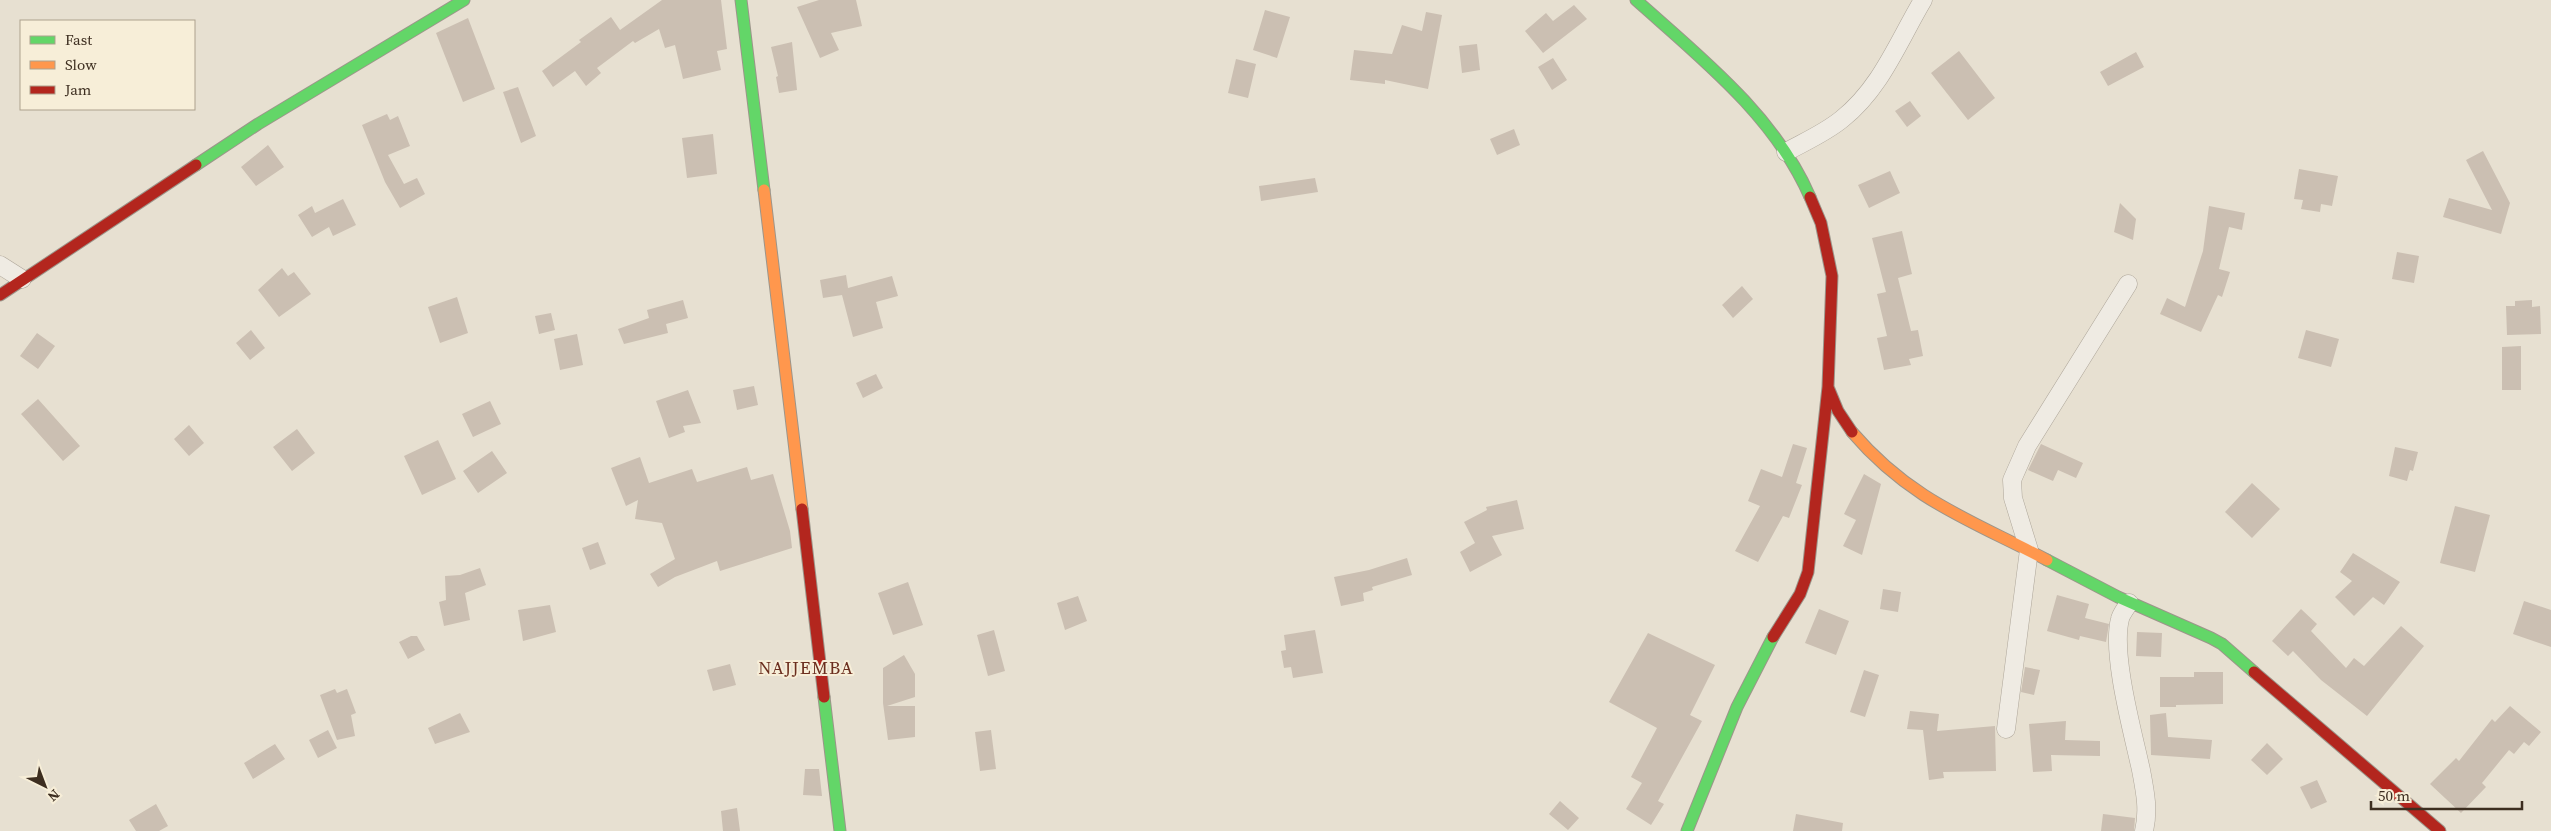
<svg xmlns="http://www.w3.org/2000/svg" width="2551" height="831" font-family="'Source Serif 4',serif">
<style>
.building{fill:#cbbfb2}
.lines{fill:none;stroke-linecap:round;stroke-linejoin:round}
.street-casing{stroke:#ada599;stroke-width:19}
.fast-casing{stroke:#9c958a;stroke-width:13}
.slow-casing{stroke:#9c958a;stroke-width:13}
.jam-casing{stroke:#9c958a;stroke-width:13}
.street{stroke:#efebe3;stroke-width:18}
.fast{stroke:#63d668;stroke-width:11}
.slow{stroke:#ff974d;stroke-width:11}
.jam{stroke:#b3261e;stroke-width:11}
.labels{text-anchor:middle;stroke-width:4;stroke-linejoin:round;paint-order:stroke}
.quarter-label{font-size:18px;letter-spacing:1px;fill:#6b2e1e;stroke:#f7eed8}
</style>
<rect width="100%" height="100%" fill="#e7e0d1"/>
<path class="building" d="M662 0H721L727 49 717 51 721 70 683 79 675 45 665 48 659 29 635 43 633 41 597 68 601 73 586 86 575 71 553 87 542 71 581 42 579 40 611 17 620 30Z
M819 0H856L862 26 831 33 839 50 820 58 797 7Z
M1574 5 1587 19 1543 53 1525 31 1546 13 1553 21Z
M1265 10 1290 17 1277 58 1253 50Z
M1426 12 1442 15 1428 89 1385 80V84L1350 80 1354 50 1392 54 1402 25 1422 31Z
M468 18 495 89 463 102 436 33Z
M792 42 797 90 779 93 776 77 778 76 771 47Z
M1477 44 1480 70 1462 73 1459 46Z
M1959 51 1995 98 1968 120 1931 73Z
M2136 52 2144 67 2108 86 2100 72Z
M1553 58 1567 80 1552 90 1538 67Z
M1236 59 1256 64 1248 98 1228 93Z
M518 87 536 136 521 143 503 92Z
M1910 101 1921 116 1907 127 1895 111Z
M387 114 390 120 398 116 410 146 388 155 404 184 417 178 425 194 400 208 385 182 362 125Z
M1514 129 1520 145 1497 155 1490 139Z
M713 134 717 174 687 178 682 138Z
M268 145 284 167 256 186 241 167Z
M2483 151 2510 203 2501 234 2443 217 2449 198 2492 210 2466 160Z
M2299 169 2338 176 2332 206 2321 204 2320 212 2301 209 2303 200 2294 199Z
M1890 171 1900 193 1869 208 1858 185Z
M1315 178 1318 192 1261 201 1259 186Z
M343 199 356 225 333 236 329 227 312 237 298 215 312 206 315 213Z
M2120 203 2136 219 2133 240 2114 232Z
M2209 206 2245 213 2242 230 2229 227 2219 269 2230 272 2222 297 2218 295 2201 332 2160 314 2167 298 2185 307 2203 251Z
M1902 231 1912 274 1898 278 1911 331 1918 330 1923 356 1909 359 1911 365 1884 370 1877 338 1887 336 1877 294 1886 292 1872 238Z
M2397 252 2419 256 2414 283 2392 279Z
M282 268 288 276 294 272 311 294 279 317 258 290Z
M846 275 848 288 892 276 898 296 876 302 883 328 853 337 842 295 823 298 820 280Z
M1742 286 1753 299 1733 318 1722 305Z
M457 297 468 333 440 343 428 307Z
M683 300 688 318 666 324 668 333 624 344 618 329 649 318 647 310Z
M2532 300V307L2540 306 2541 334 2507 335 2506 306H2515V301Z
M551 313 555 330 539 334 535 316Z
M251 330 265 348 250 360 236 343Z
M2306 330 2339 339 2331 367 2298 358Z
M37 333 55 346 38 369 20 356Z
M577 334 583 365 560 370 554 339Z
M2521 346V390H2502V347Z
M876 374 883 388 863 398 856 383Z
M754 386 758 405 737 410 733 390Z
M688 390 701 423 683 426 685 432 669 438 656 401Z
M38 399 80 446 63 461 21 414Z
M490 401 501 424 473 437 462 414Z
M189 425 204 443 189 456 174 439Z
M297 429 315 453 292 471 273 447Z
M438 440 456 479 422 495 404 456Z
M1793 444 1807 448 1796 483 1802 485 1789 518 1783 516 1758 562 1735 551 1760 506 1748 501 1761 469 1782 477Z
M2041 444 2083 463 2076 478 2058 470 2053 481 2028 470Z
M2395 447 2418 452 2413 471 2410 470 2407 481 2389 476Z
M492 451 507 473 478 493 463 471Z
M640 457 649 483 692 469 697 482 747 467 751 480 773 474 790 531 792 548 720 571 717 561 675 577 658 587 650 574 675 559 662 523 635 519 638 500 626 506 611 468Z
M1864 474 1881 484 1862 555 1843 546 1856 520 1844 514Z
M2252 483 2280 509 2252 538 2225 512Z
M1517 500 1524 529 1492 536 1502 555 1470 572 1460 552 1475 543 1464 522 1487 510 1486 507Z
M2455 506 2490 515 2475 572 2440 563Z
M598 542 606 564 590 570 582 548Z
M2353 553 2400 582 2384 605 2373 597 2354 616 2335 597 2352 581 2340 572Z
M1407 558 1412 575 1372 587 1373 590 1363 593 1364 601 1341 606 1334 577 1369 570Z
M480 568 486 585 465 593 470 620 444 626 439 602 446 600 445 576 460 575Z
M908 582 923 625 893 635 878 593Z
M1883 589 1901 592 1898 612 1880 609Z
M2057 595 2089 604 2085 618 2109 624 2106 642 2080 636 2079 640 2047 631Z
M1078 596 1087 621 1065 630 1057 603Z
M2524 601 2551 610V647L2513 634Z
M550 605 556 632 523 641 518 610Z
M1819 609 1849 621 1836 655 1805 643Z
M2301 609 2317 624 2311 631 2346 668 2354 658 2364 666 2401 626 2424 646 2367 716 2321 680 2293 651 2288 656 2272 641Z
M994 630 1005 671 988 676 977 635Z
M1315 630 1323 673 1293 678 1291 667 1284 668 1281 651 1286 650 1284 635Z
M2137 632 2162 633 2161 657 2136 656Z
M1648 633 1715 665 1690 715 1702 721 1658 801 1664 804 1651 825 1626 809 1642 783 1631 777 1657 728 1609 702Z
M411 636H417L425 650 408 659 399 642Z
M904 655 915 674V697L887 706H915V737L888 740 883 703V668Z
M730 664 736 685 713 691 707 670Z
M2025 667 2040 670 2034 695 2021 692Z
M1864 670 1879 675 1865 717 1850 712Z
M2194 672H2223V704L2176 705V707H2160V677H2194Z
M335 689 337 693 347 689 356 713 351 715 355 736 337 740 320 695Z
M2510 706 2541 732 2529 746 2524 742 2514 754 2509 750 2482 783 2486 787 2461 813 2430 784 2456 758 2459 761 2492 719 2495 722Z
M1910 711 1939 714 1937 731 1995 726 1996 771 1943 772 1944 778 1929 780 1923 730 1907 729Z
M460 713 470 732 435 744 428 728Z
M2166 713 2168 737 2212 740 2210 759 2151 755 2150 715Z
M2066 721 2065 740 2100 741V756L2051 755 2052 771 2033 772 2029 724Z
M328 730 337 748 318 758 309 740Z
M991 730 996 769 980 771 975 732Z
M2267 743 2283 759 2267 775 2251 760Z
M275 744 285 759 253 779 244 763Z
M805 769H819L822 796 803 795Z
M2317 780 2327 802 2311 809 2300 787Z
M1560 801 1579 818 1568 830 1549 814Z
M156 804 168 826 159 831H136L129 820Z
M737 808 740 831H723L721 811Z
M1796 814 1843 823 1842 831H1793Z
M2103 814 2135 818 2134 831H2101Z"/>
<g class="lines">
<defs>
<path id="street" d="M1786 152C1804 142 1825 133 1842 119 1881 88 1898 42 1923 0
M0 265 22 279
M2129 603C2126 608 2121 614 2120 619 2111 654 2133 733 2141 770 2145 791 2149 810 2144 831
M2006 729 2029 550 2013 498 2012 480 2027 446 2128 284"/>
<path id="fast" d="M741 0 764 190
M1636 0C1700 57 1775 116 1810 197
M196 165 258 124 464 0
M2047 560 2118 597 2211 638 2222 644 2254 672
M824 697 840 831
M1687 831 1737 707 1773 637"/>
<path id="slow" d="M764 190 802 509
M1852 432C1911 501 1971 520 2047 560"/>
<path id="jam" d="M1810 197 1821 223 1832 276 1828 387 1838 411 1852 432
M0 295 196 165
M802 509 824 697
M1773 637 1800 594 1808 572 1828 387
M2254 672 2440 831"/>
</defs>
<use href="#street" class="street-casing"/>
<use href="#fast" class="fast-casing"/>
<use href="#slow" class="slow-casing"/>
<use href="#jam" class="jam-casing"/>
<use href="#street" class="street"/>
<use href="#fast" class="fast"/>
<use href="#slow" class="slow"/>
<use href="#jam" class="jam"/>
</g>
<g class="labels">
<g class="quarter-label">
<text x="806" y="674">NAJJEMBA</text>
</g>
</g>
<rect x="20" y="20" width="175" height="90" fill="#f7eed8" stroke="#ada18e"/>
<rect x="30" y="36" width="25" height="8" fill="#63d668" stroke="#ada18e"/>
<text x="65" y="45" font-size="15" fill="#3d2e20">Fast</text>
<rect x="30" y="61" width="25" height="8" fill="#ff974d" stroke="#ada18e"/>
<text x="65" y="70" font-size="15" fill="#3d2e20">Slow</text>
<rect x="30" y="86" width="25" height="8" fill="#b3261e" stroke="#ada18e"/>
<text x="65" y="95" font-size="15" fill="#3d2e20">Jam</text>
<g transform="translate(45 786) rotate(138)" stroke="#f7eed8" stroke-width="4" paint-order="stroke">
<path d="M0-4L9 19L0 12L-9 19Z" fill="#3d2e20"/>
<text y="-8" font-size="14" font-weight="bold" text-anchor="middle" fill="#3d2e20">N</text>
</g>
<path d="M2371 801v8h151v-8" fill="none" stroke="#3d2e20" stroke-width="2.5"/>
<text x="2378" y="801" font-size="15" fill="#3d2e20" stroke="#f7eed8" stroke-width="4" paint-order="stroke">50 m</text>
</svg>
